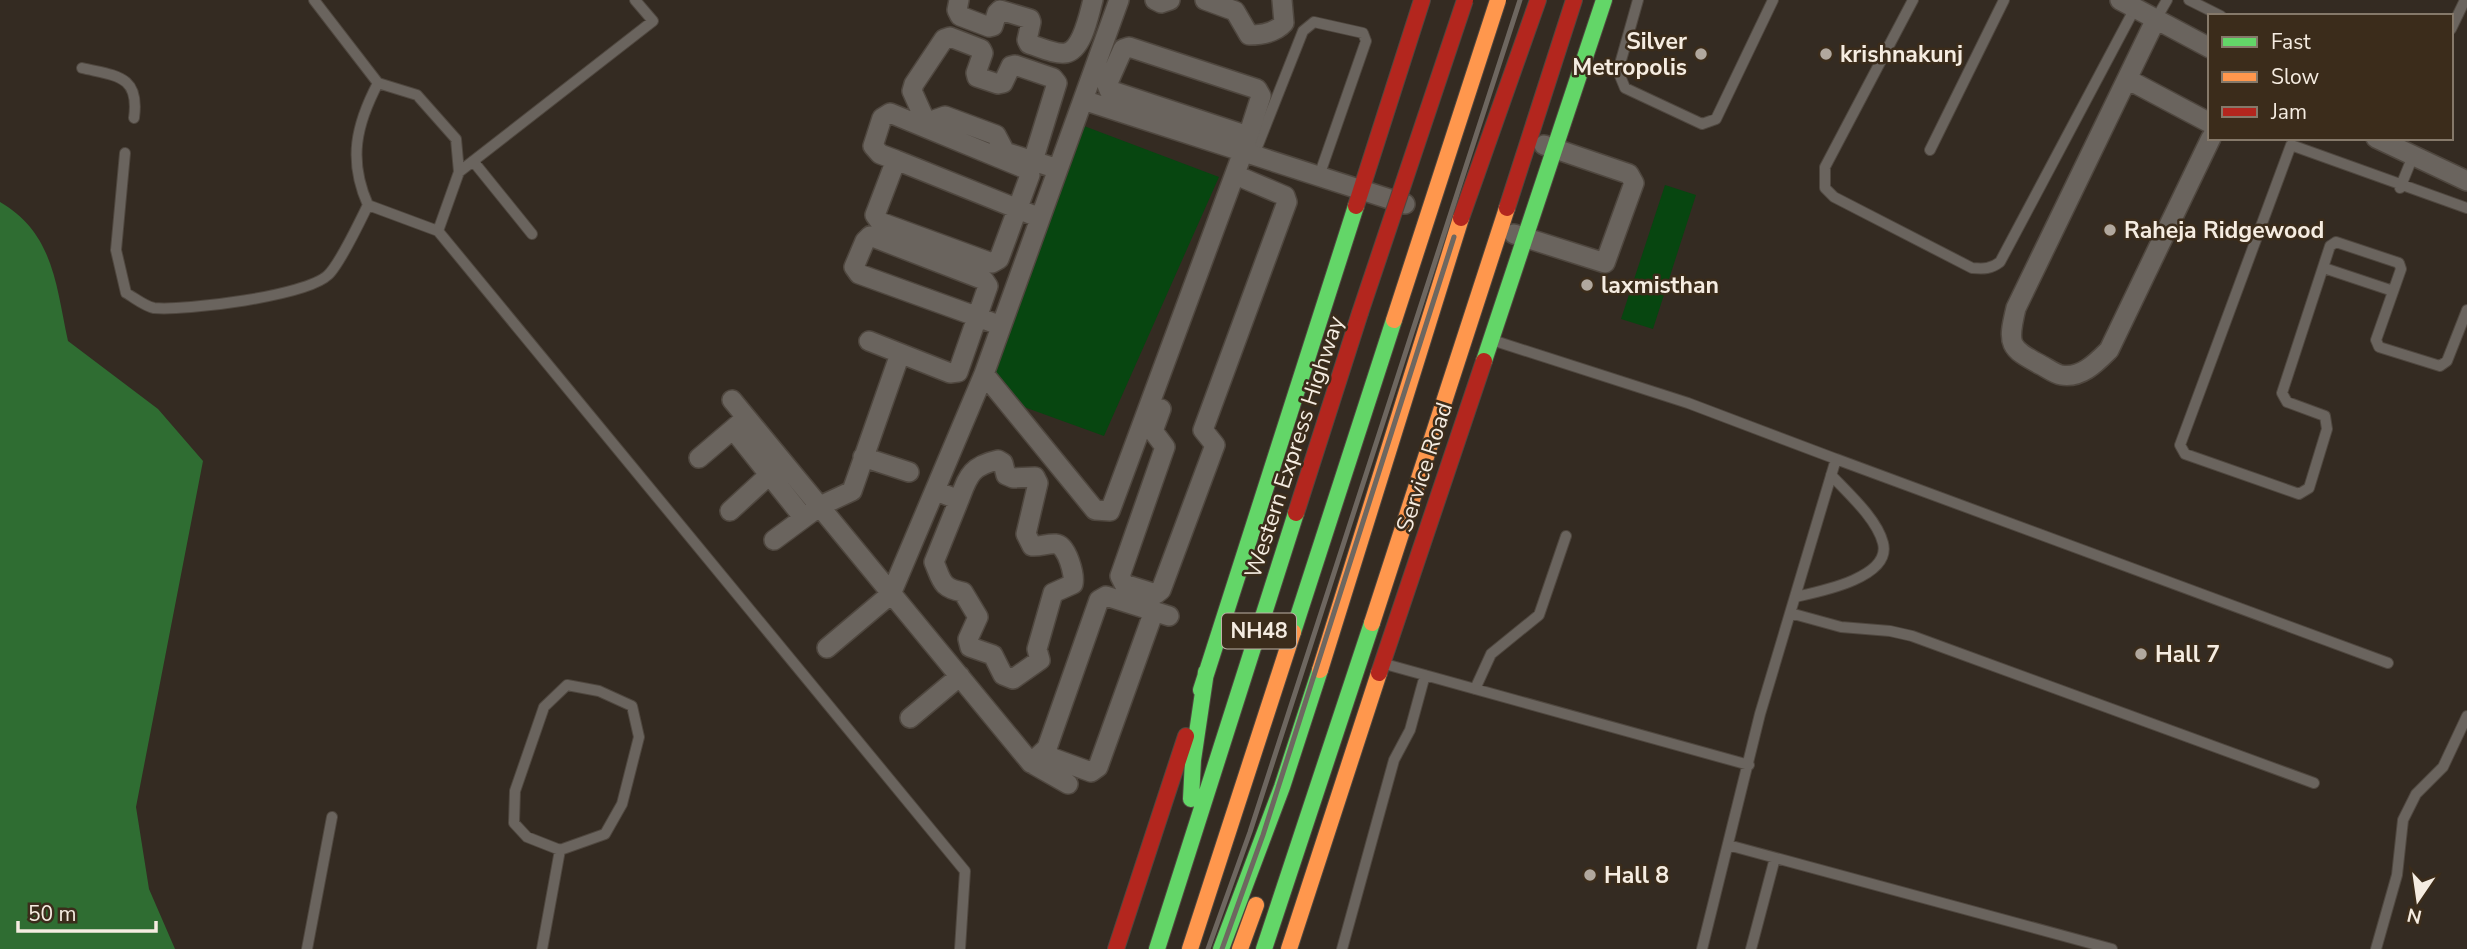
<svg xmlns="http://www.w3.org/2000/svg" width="2467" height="949" font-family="'Nunito Sans',sans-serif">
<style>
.green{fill:#074610}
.forest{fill:#2f6d32}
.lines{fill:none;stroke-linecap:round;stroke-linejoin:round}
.lane-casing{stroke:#4f473f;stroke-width:12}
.street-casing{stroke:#4f473f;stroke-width:22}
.fast-casing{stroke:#4f473f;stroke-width:18}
.slow-casing{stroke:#4f473f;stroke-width:18}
.jam-casing{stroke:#4f473f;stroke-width:18}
.lane{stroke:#6a645e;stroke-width:10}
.street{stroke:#6a645e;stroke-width:19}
.fast{stroke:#63d668;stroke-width:16}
.slow{stroke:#ff974d;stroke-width:16}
.jam{stroke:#b3261e;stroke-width:16}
.rail{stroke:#6e6760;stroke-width:5}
.slow-bridge-casing{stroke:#4f473f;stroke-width:18;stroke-linecap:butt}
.jam-bridge-casing{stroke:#4f473f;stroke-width:18;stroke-linecap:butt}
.slow-bridge{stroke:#ff974d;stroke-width:16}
.jam-bridge{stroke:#b3261e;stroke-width:16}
.poi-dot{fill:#b1a89e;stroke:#3b2c1b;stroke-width:2.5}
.labels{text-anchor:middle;stroke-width:5;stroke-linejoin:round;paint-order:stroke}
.shield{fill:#3b2c1b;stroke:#bdb2a6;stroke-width:2}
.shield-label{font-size:21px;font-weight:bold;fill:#f5ece1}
.poi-label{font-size:23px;font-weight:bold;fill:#f5ece1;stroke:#3b2c1b;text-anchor:start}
.street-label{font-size:23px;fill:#f5ece1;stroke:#3b2c1b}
</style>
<rect width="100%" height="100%" fill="#342b22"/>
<path class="green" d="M1084 126 1219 177 1104 436 1024 407 995 373Z
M1665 185 1696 195 1653 329 1621 319Z"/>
<path class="forest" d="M0 202C54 233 56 286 68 341L158 409 203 461 136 807 149 889 175 949H0Z"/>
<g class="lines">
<defs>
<path id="lane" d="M314 0 378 83
M1638 0 1618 71 1625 88 1702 124 1716 119 1773 0
M1913 0 1825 167V188L1834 197 1972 268C1984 269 1991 269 2000 262L2135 8
M2189 0 2221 16
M2156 19 2167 0
M2451 29 2465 0
M82 68C116 76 140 75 134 118
M1930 150 2004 0
M125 153 116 250 126 293C135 298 144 306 154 308 185 311 306 296 328 275 340 264 360 221 368 205
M1254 155 1303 31 1314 22 1363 33 1366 41 1319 176
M473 161 532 234
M459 172 653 21 635 0
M2400 188 2413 156
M2467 208 2291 145 2180 445 2185 454 2299 494 2309 488 2327 429 2325 416 2287 402 2282 393 2330 246 2336 242 2399 263 2401 269 2376 340 2379 347 2440 366 2447 361 2467 310
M438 231 459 172 456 139 417 95 378 83C356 125 348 160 368 205L438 231 965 871 960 949
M2324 268 2393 291
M1492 340 1688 403 1836 459
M1795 597C1818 592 1892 578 1883 543 1877 519 1848 493 1831 475
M1790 613 1841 627 1890 631 1912 636 2314 783
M1385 664 1749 765
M567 685 599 691 632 706 639 737 622 804 605 834 560 850 527 837 514 823 515 791 544 707Z
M1475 689 1491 654 1539 615 1566 536
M1728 845 2112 949
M307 949 332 817
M542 949 560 850
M1342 949 1394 760 1410 730 1425 675
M1702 949 1760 714 1836 459 2388 663
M1751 949 1775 858
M2376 949 2397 875 2403 820 2416 794 2443 767 2467 716"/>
<path id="street" d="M959 0 957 10 960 16 989 27 993 26 997 13 1000 10 1030 19 1031 22 1027 40 1029 44C1039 47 1056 55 1066 53 1083 49 1089 14 1093 0
M1155 0 1161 3 1170 0
M1205 0 1235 11 1249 35C1262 35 1275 33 1284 23L1282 0
M2120 0 2210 48
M2156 19 2016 308C2007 345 2009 348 2041 365 2047 368 2055 374 2061 375 2081 379 2097 362 2109 350L2211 138
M2127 79 2210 123
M1083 100 1405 204
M2376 138 2467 181
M896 160 875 215 880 222 992 263 999 259 1030 175 1026 169 890 113 882 118 873 146 880 154 896 160 1018 209 1040 218
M1033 161 1057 83 1053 78 1015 65 1011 66 1003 83 998 84 977 77 976 73 983 53 981 49 950 37 944 39 914 84 912 91 925 120 931 121 945 116 996 135 1005 152 1058 169
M1514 234 1605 263 1634 183 1629 174 1544 145
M869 341 950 373 958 372 988 286 984 280 870 236 865 241 854 267 859 274 978 317 1001 326
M984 374 1095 510 1110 511 1243 152 1261 96 1257 89 1129 47 1123 49 1107 85 1109 90 1248 136
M732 400 1031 763 1068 784
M1161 409 1153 431 1165 447 1120 576 1124 584 1156 594 1161 590 1215 445 1203 430 1287 202 1285 196 1245 179
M733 429 803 517
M863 457 909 472
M699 458 740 423
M936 491 959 500C968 477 970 466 998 460L1003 463 1006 475 1013 478 1035 477 1038 483 1026 534 1032 546C1040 547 1048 543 1056 544 1067 545 1075 575 1073 584L1053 593 1037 649 1040 660 1013 679 1003 675 993 655 970 647 968 639 978 617 963 592C941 588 942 581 934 562L959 500
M730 511 768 476
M774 540 820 506 852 491 900 354
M827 648 891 594 984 374 1119 0
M910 718 960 676
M1047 748 1050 757 1091 772 1098 767 1154 611
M1031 763 1047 748 1099 600 1106 596 1169 616"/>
<path id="fast" d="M1484 361 1604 0
M1293 632 1394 320
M1201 690 1356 206
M1191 799 1193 760 1206 672
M1157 949 1296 513
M1221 949 1282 787 1320 670
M1264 949 1372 623"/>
<path id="slow" d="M1372 623 1507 208
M1320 670 1461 218
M1190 949 1293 632
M1240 949 1256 905
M1289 949 1379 673"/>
<path id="jam" d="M1356 206 1422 0
M1507 208 1574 0
M1461 218 1538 0
M1296 513 1360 313
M1379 673 1484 361
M1116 949 1186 736"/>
</defs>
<use href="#lane" class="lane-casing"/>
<use href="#street" class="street-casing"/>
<use href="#fast" class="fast-casing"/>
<use href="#slow" class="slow-casing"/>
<use href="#jam" class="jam-casing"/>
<use href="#lane" class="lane"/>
<use href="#street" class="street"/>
<use href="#fast" class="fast"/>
<use href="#slow" class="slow"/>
<use href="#jam" class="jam"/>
<path class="rail" d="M1208 949 1250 832 1520 0
M1222 949 1263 835 1454 237"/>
<defs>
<path id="slow-bridge" d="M1394 320 1498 0"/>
<path id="jam-bridge" d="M1360 313 1465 0"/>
</defs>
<use href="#slow-bridge" class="slow-bridge-casing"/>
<use href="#jam-bridge" class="jam-bridge-casing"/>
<use href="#slow-bridge" class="slow-bridge"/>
<use href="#jam-bridge" class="jam-bridge"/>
</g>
<g class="poi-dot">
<circle cx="1701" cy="54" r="7"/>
<circle cx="1826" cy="54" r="7"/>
<circle cx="2110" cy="230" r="7"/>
<circle cx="1587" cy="285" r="7"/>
<circle cx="2141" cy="654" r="7"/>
<circle cx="1590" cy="875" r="7"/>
</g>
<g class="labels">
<rect class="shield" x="1222" y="613.5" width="74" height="35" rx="5"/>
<g class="shield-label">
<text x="1259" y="638">NH48</text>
</g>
<g class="poi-label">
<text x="1687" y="49" text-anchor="end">Silver<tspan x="1687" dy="26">Metropolis</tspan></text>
<text x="1840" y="62">krishnakunj</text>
<text x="2124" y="238">Raheja Ridgewood</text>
<text x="1601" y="293">laxmisthan</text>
<text x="2155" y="662">Hall 7</text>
<text x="1604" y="883">Hall 8</text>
</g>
<g class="street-label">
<text transform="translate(1294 447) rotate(-72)" y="8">Western Express Highway</text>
<text transform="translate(1424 467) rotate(-72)" y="8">Service Road</text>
</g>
</g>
<rect x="2208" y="14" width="245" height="126" fill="#3b2c1b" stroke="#85796a" stroke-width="2"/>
<rect x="2222" y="37" width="35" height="10" fill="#63d668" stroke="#85796a" stroke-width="2"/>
<text x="2271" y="49" font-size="21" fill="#f5ece1">Fast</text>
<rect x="2222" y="72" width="35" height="10" fill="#ff974d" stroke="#85796a" stroke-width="2"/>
<text x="2271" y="84" font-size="21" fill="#f5ece1">Slow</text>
<rect x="2222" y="107" width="35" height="10" fill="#b3261e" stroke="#85796a" stroke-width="2"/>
<text x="2271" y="119" font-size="21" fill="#f5ece1">Jam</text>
<g transform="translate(2418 900) rotate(193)" stroke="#3b2c1b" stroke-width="5" paint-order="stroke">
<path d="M0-5L12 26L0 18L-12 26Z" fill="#f5ece1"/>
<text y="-10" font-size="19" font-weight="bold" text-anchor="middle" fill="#f5ece1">N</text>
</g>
<path d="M18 921v10h138v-10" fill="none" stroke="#f5ece1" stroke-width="3.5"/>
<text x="28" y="921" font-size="21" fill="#f5ece1" stroke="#3b2c1b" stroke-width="5" paint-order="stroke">50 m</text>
</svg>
